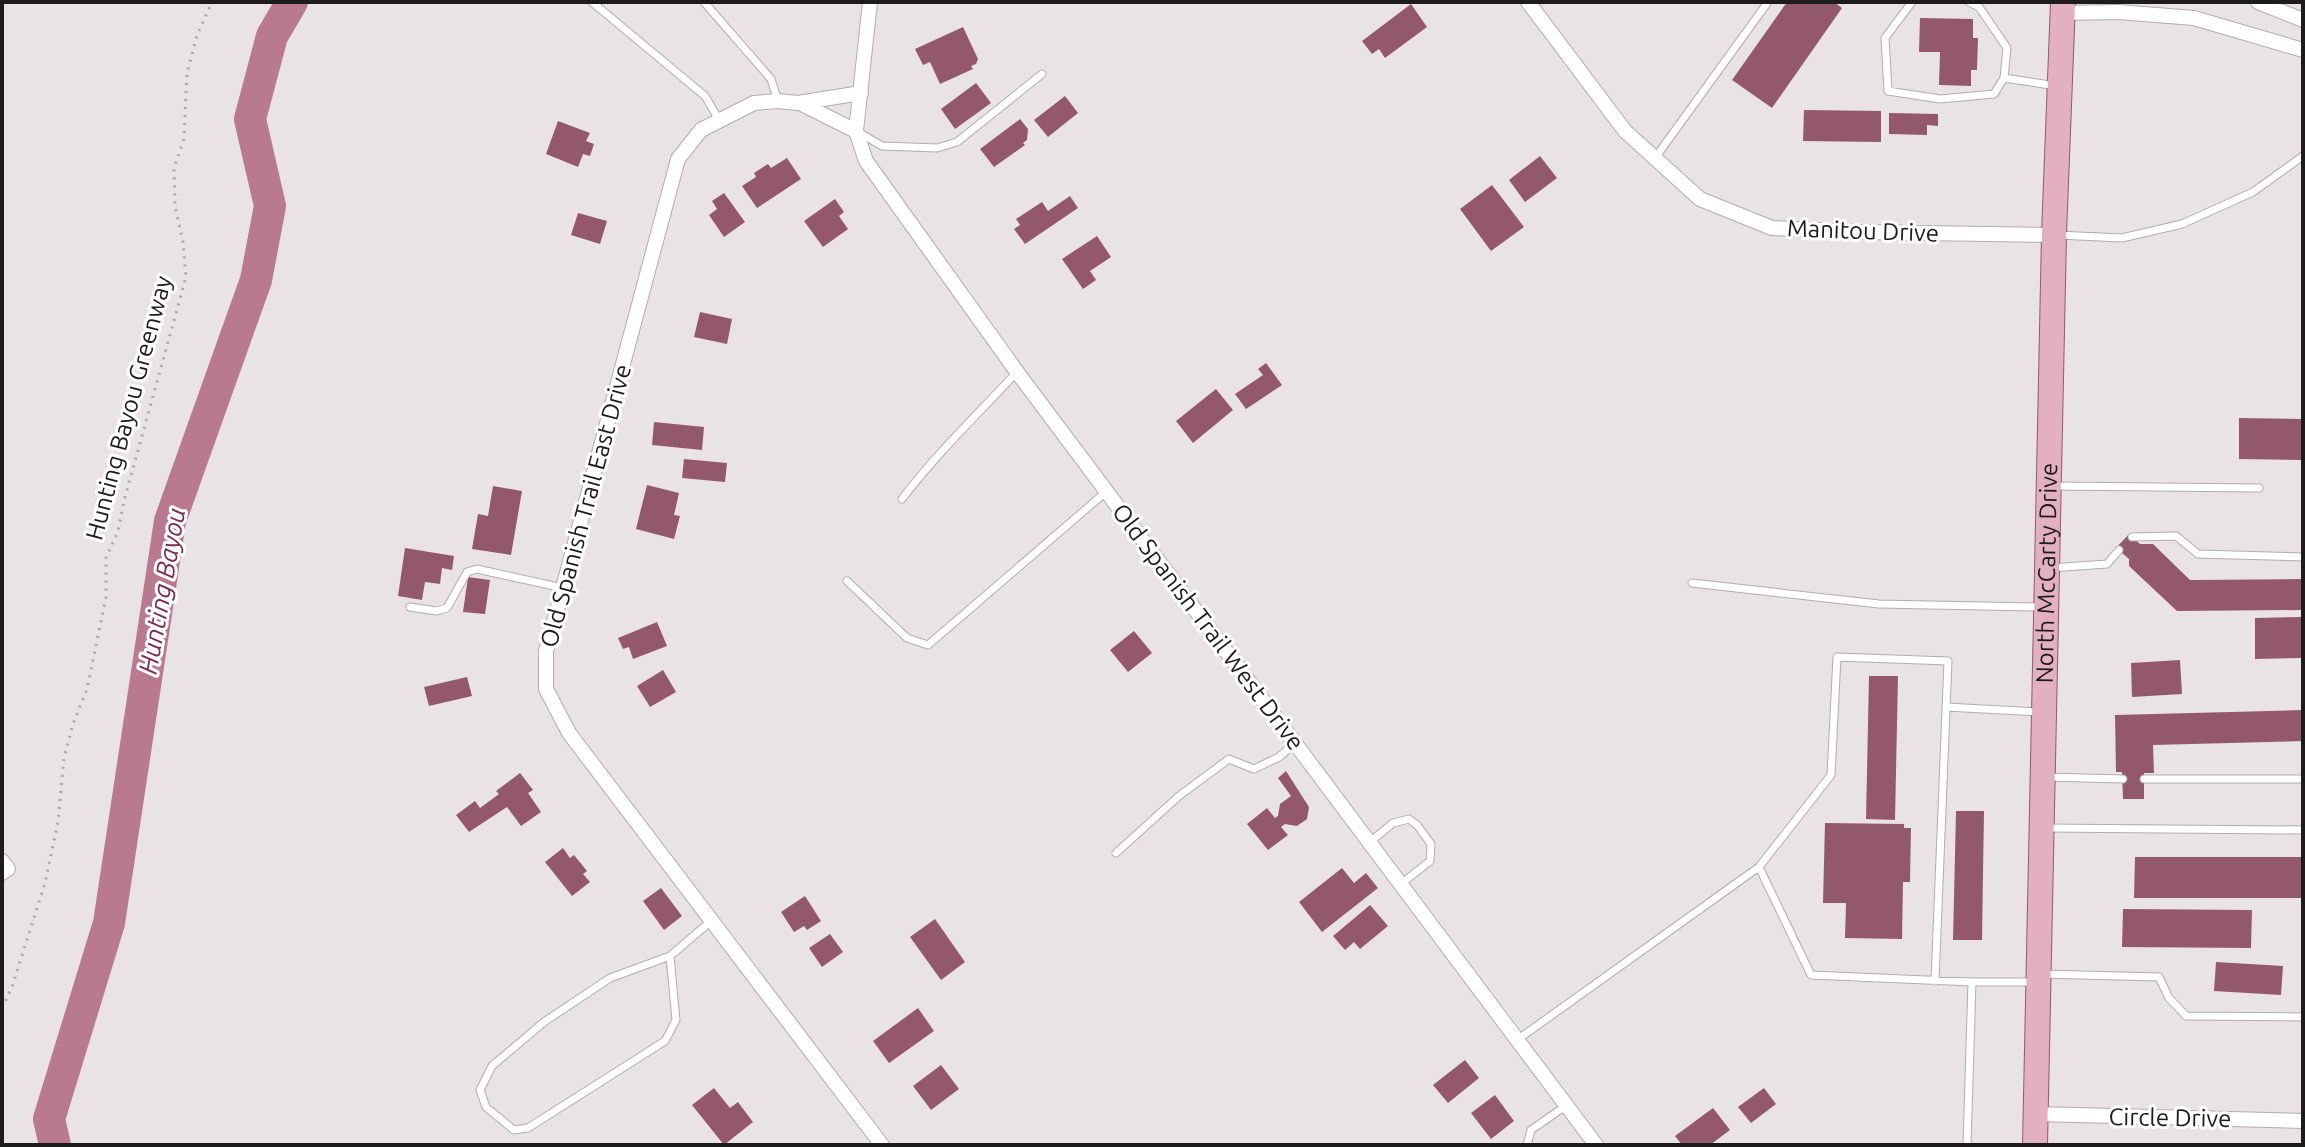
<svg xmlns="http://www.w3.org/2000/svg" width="2305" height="1147" font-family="Ubuntu,sans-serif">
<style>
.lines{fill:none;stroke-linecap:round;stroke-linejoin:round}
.river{stroke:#b97a90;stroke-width:32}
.building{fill:#94586e}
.lane-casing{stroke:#b2acae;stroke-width:9}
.street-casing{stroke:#b2acae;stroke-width:16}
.primary-casing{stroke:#91596e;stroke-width:26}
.path{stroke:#aca6a8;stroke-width:3;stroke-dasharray:2 6;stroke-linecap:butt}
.lane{stroke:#fff;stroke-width:7}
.street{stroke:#fff;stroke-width:14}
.primary{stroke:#e3b0c2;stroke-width:24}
.labels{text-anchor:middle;stroke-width:6;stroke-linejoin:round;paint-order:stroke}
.street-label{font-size:24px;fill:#1d1b1c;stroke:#fff}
.water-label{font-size:26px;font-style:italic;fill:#7b2d4e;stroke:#fff}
</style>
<rect width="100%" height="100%" fill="#eae3e5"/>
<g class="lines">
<path class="river" d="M55 1145 49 1119 109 923 170 521 256 280 270 206 250 119 272 36 292 2"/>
</g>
<path class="building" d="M1787 2H1834L1842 8 1772 108 1732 80Z
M1411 4 1427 27 1385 58 1379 49 1372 54 1362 41Z
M1920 18 1973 19V38H1978L1977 70H1971V86L1939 85 1940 52H1919Z
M963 27 978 59 976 64 971 66 973 69 940 84 930 62 923 65 915 49Z
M976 83 991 103 955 129 941 109Z
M1065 96 1078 113 1048 137 1034 120Z
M1804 110 1881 111V142L1803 141Z
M1889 113 1938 114V126L1927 125V135L1889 134Z
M1020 119 1028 129 1027 140 1023 143 1025 145 994 167 980 149Z
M558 121 590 133 586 141 594 144 590 156 583 154 578 167 546 154Z
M1540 156 1557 178 1525 202 1509 180Z
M787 158 801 179 757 208 742 186 756 177 754 173 768 164 771 168Z
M1492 185 1524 227 1491 251 1460 209Z
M724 193 745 222 724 237 709 215 717 209 712 201Z
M1070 196 1078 208 1025 244 1014 229 1020 225 1016 219 1042 202 1048 211Z
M835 199 844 212 839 216 848 229 823 247 804 221Z
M578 213 607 221 600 244 571 235Z
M1097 236 1111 257 1090 271 1096 280 1083 289 1062 259Z
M700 312 732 319 727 344 694 337Z
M1266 363 1282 385 1246 409 1235 394 1263 375 1258 369Z
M1216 389 1233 410 1193 443 1176 421Z
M2239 418 2303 419V460L2239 459Z
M654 422 704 427 702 450 652 445Z
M684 459 727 463 725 482 682 478Z
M647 485 679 493 674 515 680 516 674 539 636 529Z
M493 486 522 491 511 555 472 549 478 514 488 516Z
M2129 534 2140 544H2153L2190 580 2303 579V610L2177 611 2129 566V559L2116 548Z
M405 548 454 556 452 570 442 568 440 584 425 582 422 600 398 596Z
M468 577 490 580 485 614 463 612Z
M2303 617V658L2255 659V618Z
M657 622 667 646 633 659 629 647 623 649 618 638Z
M1134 631 1152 653 1128 672 1110 650Z
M2180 660 2182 694 2132 697 2131 663Z
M663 670 676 692 650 707 637 686Z
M1869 676H1898L1895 820 1866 819Z
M467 677 472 696 429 706 424 687Z
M2303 710V741L2153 745 2154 773H2144V799H2123L2122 772H2116L2115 715Z
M1286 771 1309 807 1307 819 1297 826 1285 824 1281 827 1288 835 1268 850 1247 824 1267 808 1275 818 1278 816 1280 804 1291 796 1278 778Z
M520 773 533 790 528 793 541 812 521 826 507 807 469 832 456 815 475 801 480 808 499 794 496 791Z
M1956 811H1984L1982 940H1953Z
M1825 823 1904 824V828H1911L1910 882H1903L1902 939 1845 938 1846 903H1823Z
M563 848 570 858 574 855 587 871 583 874 590 882 572 896 545 862Z
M2135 857H2303V898H2134Z
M1342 868 1354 883 1366 873 1378 888 1322 932 1299 902Z
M661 888 682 916 664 930 643 901Z
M805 896 821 921 807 930 804 926 794 932 781 912Z
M1370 905 1388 926 1360 949 1354 942 1345 950 1333 936Z
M2123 909 2252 910 2251 948 2122 947Z
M935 919 965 962 941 980 910 937Z
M830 934 843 952 822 967 809 948Z
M2216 962 2283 966 2281 995 2214 991Z
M918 1008 934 1031 889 1063 873 1041Z
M1465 1060 1479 1078 1448 1103 1433 1085Z
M941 1065 959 1089 931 1110 913 1086Z
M714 1088 730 1108 738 1102 753 1122 724 1145 692 1105Z
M1764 1088 1776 1104 1751 1123 1738 1107Z
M1495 1095 1514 1121 1491 1139 1471 1113Z
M1713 1108 1730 1130 1710 1145H1682L1675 1136Z"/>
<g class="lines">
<defs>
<path id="lane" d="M592 2 705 96 719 120
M704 2 771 79 778 101
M1912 2 1885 38 1888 91 1940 99 1994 94 2004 78 2007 48 1979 7 1969 2
M2004 78 2057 86
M858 132 882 146 937 148 957 142 1042 74
M1655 158 1768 2
M2057 235 2122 238 2182 224 2253 192 2303 156
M2053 486 2259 488
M902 499C937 453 978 414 1017 372
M2132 537 2176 536 2198 554 2303 557
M2050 568 2107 564 2119 550
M847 581 907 638 928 645 1107 491
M1692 583 1879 604 2040 607
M410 607 436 611 447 608 467 572 477 569 563 588
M1946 707 2040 712
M2045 777 2123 779
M2144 779H2303
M2044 828 2303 830
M1370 842 1393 823 1409 819 1417 825 1431 844 1430 861 1401 884
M1116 853 1179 796 1229 759 1254 769 1279 757 1295 743
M1759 867 1831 775 1837 657 1948 661 1935 981
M670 956 610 978 544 1022 492 1066 480 1090 486 1107 514 1130 528 1128 665 1041 676 1020 670 956 711 921
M2041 974 2159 977 2169 998 2186 1016 2303 1017
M1517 1040 1759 867 1811 975 1972 982
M1527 1145 1531 1130 1567 1105
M1967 1145 1972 982H2033"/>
<path id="street" d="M870 2 856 131 866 161 1017 372 1596 1145
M1528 2 1625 131 1700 199 1772 228 1859 232 2054 235
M2258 2 2303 20
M2063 13 2118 12 2194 18 2303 50
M861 93 798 103 778 101 754 103 701 130 678 159 546 651V689L569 733 882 1145
M802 104 856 131
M2 861 8 869 2 873
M2036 1114 2303 1121"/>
<g id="primary">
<path id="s1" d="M2035 1145 2054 235 2063 2"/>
</g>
</defs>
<use href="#lane" class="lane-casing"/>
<use href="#street" class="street-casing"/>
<use href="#primary" class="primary-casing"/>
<path class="path" d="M2 1008 12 987 45 883 58 822 64 758 73 724 87 689 106 597V558L118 531 124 501 186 277 183 242 175 206 174 168 184 139 187 73 197 35 212 2"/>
<use href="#lane" class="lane"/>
<use href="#street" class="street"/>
<use href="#primary" class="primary"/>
</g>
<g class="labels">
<g class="street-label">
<text transform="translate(1863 231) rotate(2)" y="8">Manitou Drive</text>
<text transform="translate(129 408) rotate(-75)" y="8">Hunting Bayou Greenway</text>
<text transform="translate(586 506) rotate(-75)" y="8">Old Spanish Trail East Drive</text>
<text dy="8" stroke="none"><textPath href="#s1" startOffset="572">North McCarty Drive</textPath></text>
<text transform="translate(1208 627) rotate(53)" y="8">Old Spanish Trail West Drive</text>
<text transform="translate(2170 1118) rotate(1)" y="8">Circle Drive</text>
</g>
<g class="water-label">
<text transform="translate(162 591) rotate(-80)" y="9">Hunting Bayou</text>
</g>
</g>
<rect width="2305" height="1147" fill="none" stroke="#1d1b1c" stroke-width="8"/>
</svg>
